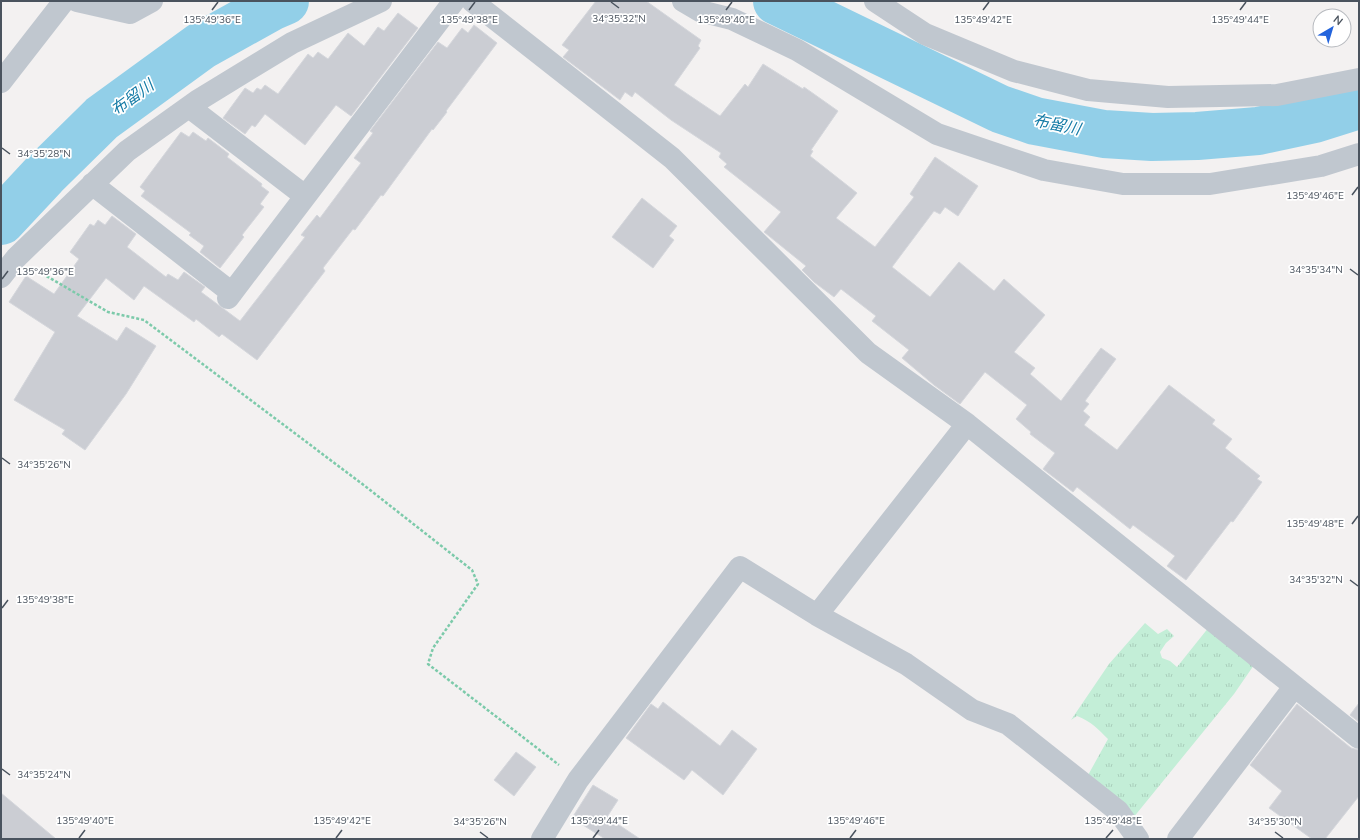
<svg xmlns="http://www.w3.org/2000/svg" width="1360" height="840" font-family="Mulish,'Noto Sans JP',sans-serif">
<style>
.grass{fill:url(#grass-tufts)}
.lines{fill:none;stroke-linecap:round;stroke-linejoin:round}
.river{stroke:#92cfe8;stroke-width:48}
.building{fill:#cbcdd3;stroke:#d5d7dc}
.path{stroke:#7ccaaa;stroke-width:2.5;stroke-dasharray:3 2;stroke-linecap:butt}
.minor{stroke:#c0c7cf;stroke-width:22}
.ticks{fill:none;stroke:#4a535e;stroke-width:1.5}
.labels{text-anchor:middle;stroke-width:3.5;stroke-linejoin:round;paint-order:stroke}
.water-label{font-size:16px;font-style:italic;fill:#147ba6;stroke:#fff}
.ticks-label{font-size:10px;text-anchor:middle;fill:#4a535e;stroke:#fff;stroke-width:3.5;stroke-linejoin:round;paint-order:stroke}
</style>
<defs>
<pattern id="grass-tufts" width="24" height="20" patternUnits="userSpaceOnUse"><rect width="24" height="20" fill="#c3eed7"/><path d="M3 7l-1-3M5 7V3M7 7l1-3M15 17l-1-3M17 17v-4M19 17l1-3" fill="none" stroke="#a9cebb"/></pattern>
</defs>
<rect width="100%" height="100%" fill="#f3f1f1"/>
<path class="grass" d="M1145 623 1158 634 1167 629 1174 636 1166 643 1160 652 1162 658 1170 661 1177 667 1209 627 1254 665 1234 694 1133 818 1087 777 1108 739C1098 729 1092 722 1077 716L1071 720 1109 664Z"/>
<g class="lines">
<path class="river" d="M777 1 1000 109 1035 121 1104 134 1152 137 1197 136 1258 131 1314 119 1359 105
M1 221 44 175 102 118 201 46 271 7 285 1"/>
</g>
<path class="building" d="M596 1H646L701 40 698 46 700 48 674 85 720 116 745 84 748 87 763 64 803 89 804 87 838 111 811 150 813 151 810 156 857 193 836 218 875 247 914 197 910 194 935 157 978 186 958 216 945 207 940 214 934 211 892 267 930 297 959 262 994 291 1004 279 1045 315 1014 352 1035 368 1030 374 1061 401 1101 348 1116 359 1085 401 1089 404 1083 411 1090 417 1084 425 1117 450 1169 385 1215 420 1212 424 1232 439 1225 448 1260 476 1257 479 1262 482 1233 522 1231 521 1186 580 1167 566 1175 556 1133 525 1130 529 1077 487 1073 492 1043 469 1055 453 1030 434 1031 432 1016 419 1027 405 985 372 960 404 934 385 902 358 909 350 872 321 876 316 841 289 834 297 814 282 802 270 806 266 764 232 781 212 724 167 727 164 719 157 721 153 671 120 635 92 632 97 625 92 620 100 563 57 569 50 562 45Z
M398 13 418 28 351 116 336 105 305 145 265 114 255 127 252 125 245 134 223 118 245 88 253 93 257 88 261 90 265 85 278 94 308 54 313 58 318 52 328 59 348 33 364 46 378 27 384 31Z
M474 25 497 43 446 111 447 112 433 130 432 129 383 196 381 195 355 230 353 229 323 268 325 271 257 360 222 334 219 337 196 319 194 322 144 286 134 300 106 278 77 316 117 341 126 327 156 346 126 394 85 450 62 434 65 430 14 400 55 332 9 302 26 276 54 294 79 259 70 252 90 224 94 226 98 220 105 225 112 216 136 234 127 247 166 277 168 274 178 280 184 272 205 287 201 292 240 321 305 237 301 235 317 215 320 218 361 163 354 158 373 133 370 131 438 42 447 48 462 28 468 33Z
M181 132 189 137 193 132 206 141 208 138 229 154 227 157 262 184 261 186 269 192 260 204 264 207 242 235 244 237 220 268 200 252 204 246 189 235 191 233 141 196 145 191 140 187Z
M642 198 677 226 669 236 674 240 653 268 612 237Z
M663 702 720 746 732 730 757 749 723 795 692 770 684 780 626 738 651 704 658 709Z
M1359 703V722L1350 715Z
M1297 704 1351 748 1359 750V796L1325 839H1312L1269 808 1282 791 1250 765Z
M516 752 536 767 514 796 494 780Z
M593 785 618 800 607 817 640 839H605L572 818Z
M1 793 56 839H1Z"/>
<g class="lines">
<path class="path" d="M38 271 108 312 144 320 365 486 472 570 478 584 433 648 428 664 559 765"/>
<path class="minor" d="M77 1 130 13 152 1
M472 1 672 158 868 353 967 424 1359 738
M683 1 700 11 732 19 797 50 937 134 1044 170 1123 184H1210L1321 166 1359 154
M875 1 925 34 1014 71 1088 90 1168 97 1277 95 1359 79
M1 82 64 1
M189 107 305 196
M92 184 232 293
M1 277 16 258 127 151 197 101 292 43 381 1
M228 298 454 1
M817 615 906 664 972 710 1008 724 1118 811 1138 839
M542 839 578 780 740 567 817 615 967 424
M1178 839 1294 687"/>
</g>
<path class="ticks" d="M611 2 619 8M212 10 218 2M469 10 475 2M726 10 732 2M983 10 989 2M1240 10 1246 2M2 148 10 154M1352 195 1358 187M1350 269 1358 275M2 279 8 271M2 458 10 464M1352 524 1358 516M1350 580 1358 586M2 608 8 600M2 769 10 775M480 832 488 838M1275 832 1283 838M79 838 85 830M336 838 342 830M593 838 599 830M850 838 856 830M1106 838 1113 830"/>
<g class="labels">
<g class="water-label">
<text transform="translate(132 97) rotate(-36)" y="6">布留川</text>
<text transform="translate(1057 124) rotate(12)" y="6">布留川</text>
</g>
</g>
<g class="ticks-label">
<text x="619" y="22">34°35'32"N</text>
<text x="469" y="23">135°49'38"E</text>
<text x="212" y="23">135°49'36"E</text>
<text x="726" y="23">135°49'40"E</text>
<text x="983" y="23">135°49'42"E</text>
<text x="1240" y="23">135°49'44"E</text>
<text x="44" y="157">34°35'28"N</text>
<text x="1315" y="199">135°49'46"E</text>
<text x="1316" y="273">34°35'34"N</text>
<text x="45" y="275">135°49'36"E</text>
<text x="44" y="468">34°35'26"N</text>
<text x="1315" y="527">135°49'48"E</text>
<text x="1316" y="583">34°35'32"N</text>
<text x="45" y="603">135°49'38"E</text>
<text x="44" y="778">34°35'24"N</text>
<text x="85" y="824">135°49'40"E</text>
<text x="342" y="824">135°49'42"E</text>
<text x="599" y="824">135°49'44"E</text>
<text x="856" y="824">135°49'46"E</text>
<text x="1113" y="824">135°49'48"E</text>
<text x="480" y="825">34°35'26"N</text>
<text x="1275" y="825">34°35'30"N</text>
</g>
<rect width="1360" height="840" fill="none" stroke="#4a535e" stroke-width="4"/>
<g transform="translate(1332 28) rotate(38)"><circle r="19" fill="#ffffff" stroke="#b7babf"/>
<path d="M0-3L7 15L0 10L-7 15Z" fill="#2364dc"/>
<text y="-6" font-size="11" font-weight="bold" text-anchor="middle" fill="#4a535e">N</text>
</g>
</svg>
